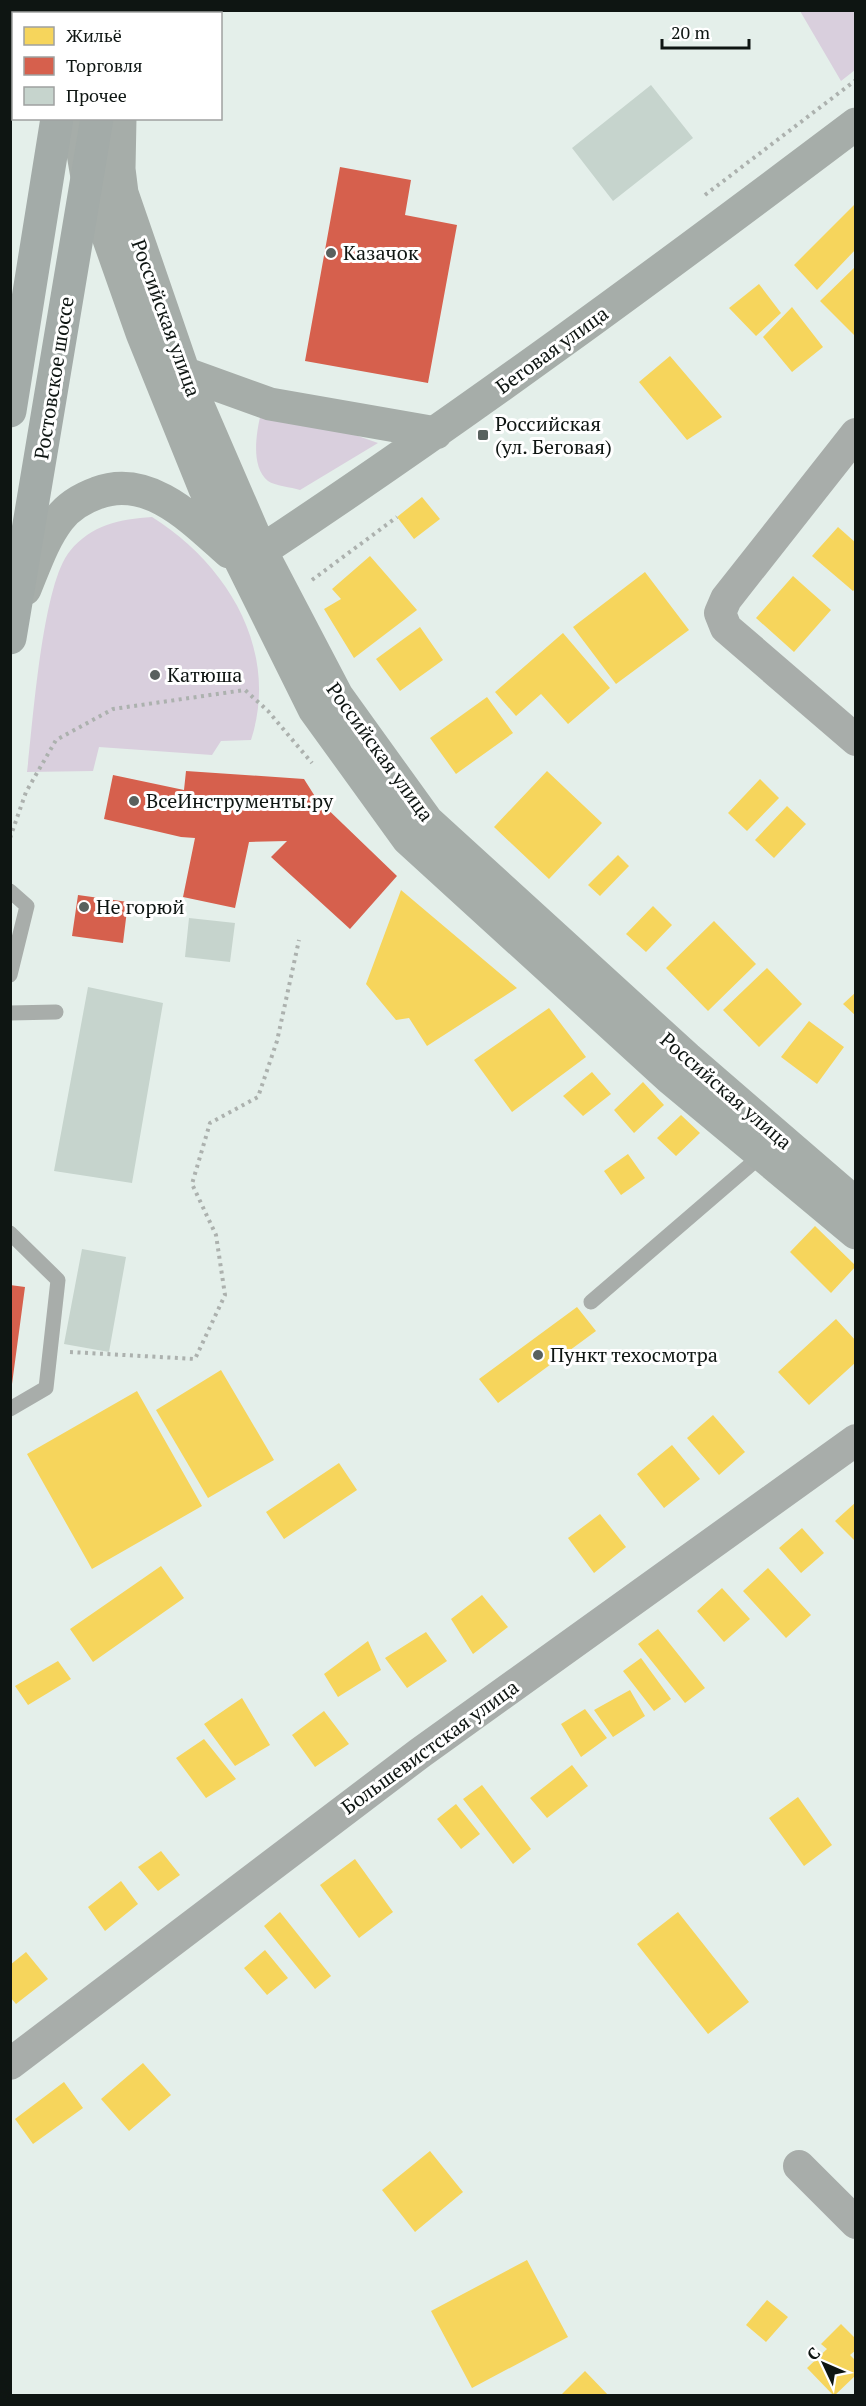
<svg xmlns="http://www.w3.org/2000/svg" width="866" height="2406" font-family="'PT Serif',serif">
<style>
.green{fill:#d9cfdd}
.homes{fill:#f6d55c}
.shops{fill:#d6604d}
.building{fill:#c6d4cd}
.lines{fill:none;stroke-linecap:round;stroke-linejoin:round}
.path{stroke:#acb1ae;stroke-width:4;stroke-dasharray:3 4.5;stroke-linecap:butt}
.lane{stroke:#a8adaa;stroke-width:15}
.street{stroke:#a8adaa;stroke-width:32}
.secondary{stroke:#a6ada9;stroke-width:33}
.highway{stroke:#a3aba8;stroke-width:33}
.poi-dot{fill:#59615e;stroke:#fff;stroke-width:2}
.labels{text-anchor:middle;stroke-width:6;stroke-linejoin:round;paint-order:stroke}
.poi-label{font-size:20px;fill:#0e1512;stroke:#fff;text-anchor:start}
.street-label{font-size:20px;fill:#0e1512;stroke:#fff}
</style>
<rect width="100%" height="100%" fill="#e4efea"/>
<path class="green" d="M800 11H855V70L841 81Z
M260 417 338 429 378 443 300 490C291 487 275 486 268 481 251 467 256 436 260 417Z
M152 517C227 564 280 650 251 740L221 741 212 755 99 747 93 771 27 772C33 724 42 584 70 551 91 525 120 519 152 517Z"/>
<path class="homes" d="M856 203V249L817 290 794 265Z
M856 266V337L820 301Z
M759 284 781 313 756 336 729 308Z
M792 307 823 347 792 372 763 337Z
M670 356 722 417 687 440 639 382Z
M422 497 440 519 414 539 397 517Z
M838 527 856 543V588L853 591 812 556Z
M370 556 417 610 354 658 324 609 341 599 332 589Z
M645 572 689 630 616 684 573 627Z
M793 576 831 610 794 652 756 618Z
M420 627 443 660 400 691 376 659Z
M563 633 610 688 568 724 541 694 516 716 495 692Z
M487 697 513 733 456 774 430 738Z
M547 771 602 823 549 879 494 827Z
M760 779 779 798 747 831 728 813Z
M787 806 806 824 774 858 755 840Z
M618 855 629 866 600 896 588 885Z
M401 890 517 988 427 1046 409 1018 396 1020 366 984Z
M653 906 672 925 646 952 626 934Z
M714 921 756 964 708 1011 666 968Z
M767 968 802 1004 759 1047 723 1010Z
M856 992V1016L843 1004Z
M549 1008 586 1057 512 1112 474 1060Z
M809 1021 844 1047 817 1084 781 1057Z
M592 1072 611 1094 583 1116 563 1096Z
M643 1082 664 1105 634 1133 614 1110Z
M681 1115 700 1133 676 1156 657 1138Z
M628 1154 645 1178 621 1195 604 1171Z
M815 1226 856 1266 831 1293 790 1252Z
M577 1307 596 1331 498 1403 479 1379Z
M836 1319 856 1341V1362L809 1405 778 1372Z
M221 1370 274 1460 208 1498 156 1410Z
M137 1391 202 1506 92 1569 27 1454Z
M713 1415 745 1452 719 1475 687 1438Z
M672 1445 700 1479 664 1508 637 1474Z
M339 1463 357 1490 284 1539 266 1512Z
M856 1502V1542L835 1521Z
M600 1514 626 1547 594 1573 568 1538Z
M802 1528 824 1553 801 1573 779 1548Z
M161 1566 184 1598 93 1662 70 1629Z
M768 1568 811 1615 786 1638 743 1591Z
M722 1588 750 1619 724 1642 697 1611Z
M482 1595 508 1627 473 1654 451 1619Z
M658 1629 705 1688 685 1703 638 1644Z
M426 1632 447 1661 407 1688 385 1658Z
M368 1641 381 1670 338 1697 324 1674Z
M641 1658 671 1699 654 1711 623 1671Z
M58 1661 71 1679 28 1705 15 1686Z
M630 1690 645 1716 613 1737 594 1710Z
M242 1698 270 1745 235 1766 204 1724Z
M585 1709 607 1738 581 1757 561 1724Z
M324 1711 349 1744 315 1767 292 1735Z
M204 1739 236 1779 206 1798 176 1758Z
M572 1765 588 1786 547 1818 530 1798Z
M482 1785 531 1849 513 1864 463 1799Z
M798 1797 832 1845 804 1866 769 1818Z
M456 1804 480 1834 461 1849 437 1819Z
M161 1851 180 1875 158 1891 138 1867Z
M355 1859 393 1912 359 1938 320 1885Z
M121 1881 138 1904 105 1931 88 1907Z
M280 1912 331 1976 315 1989 264 1926Z
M678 1912 749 2002 708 2034 637 1944Z
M265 1950 288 1978 267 1995 244 1968Z
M26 1952 48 1979 16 2004 10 1997V1965Z
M143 2063 171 2095 129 2131 101 2099Z
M64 2082 83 2108 33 2144 15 2119Z
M430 2151 463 2192 415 2232 382 2190Z
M527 2260 568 2337 472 2388 431 2311Z
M767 2300 788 2317 766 2342 746 2325Z
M841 2324 856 2339V2350L850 2355 856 2361V2375L834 2396 807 2368 827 2349 821 2344Z
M585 2371 609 2396H560Z"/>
<path class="shops" d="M340 167 411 180 405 215 457 225 428 383 305 361Z
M186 771 304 779 316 798 397 876 350 929 271 857 287 841 249 842 235 908 183 897 195 838 181 837 104 819 113 775 184 790Z
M78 895 128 902 123 943 72 936Z
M10 1285 25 1287 12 1384H10Z"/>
<path class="building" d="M651 85 693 138 613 201 572 148Z
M189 918 235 923 230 962 185 957Z
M88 987 163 1003 132 1183 54 1171Z
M82 1249 126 1257 109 1352 64 1344Z"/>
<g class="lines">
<path class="path" d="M705 195 856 80
M312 580 397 517
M10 838 26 792 56 740 113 709 245 690 268 711 312 763
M70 1352 195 1359 225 1295 216 1235 192 1184 210 1123 258 1097 277 1041 299 940"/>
<path class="lane" d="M10 891 27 906 10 975
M10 1013 56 1012
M10 1233 58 1280 46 1388 10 1409
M591 1302 763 1154"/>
<path class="street" d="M856 434 726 599 720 613 726 628 856 740
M10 2064 420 1753 856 1440
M799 2166 856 2223"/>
<path class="secondary" d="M77 118 87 177 142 333 205 489 314 709 408 839 670 1078 856 1233
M120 118 119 169 122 193 184 373 261 551 337 696 427 821 687 1058 856 1204
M184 373 270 404 436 433
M241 561 261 551C465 416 661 271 856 124
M25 589C35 565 43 540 59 519 69 506 83 498 97 493 149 473 194 521 229 552"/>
<path class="highway" d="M73 14 74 10
M115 14V10
M10 411 57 118
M10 638 97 118"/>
</g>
<g class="poi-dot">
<circle cx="331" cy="253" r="6"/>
<rect x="477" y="429" width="12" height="12" rx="3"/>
<circle cx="155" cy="675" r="6"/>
<circle cx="134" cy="801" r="6"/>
<circle cx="84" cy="907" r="6"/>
<circle cx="538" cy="1355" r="6"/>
</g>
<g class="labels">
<g class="poi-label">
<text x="343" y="260">Казачок</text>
<text x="495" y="431">Российская<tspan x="495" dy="23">(ул. Беговая)</tspan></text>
<text x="167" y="682">Катюша</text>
<text x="146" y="808">ВсеИнструменты.ру</text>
<text x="96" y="914">Не горюй</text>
<text x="550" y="1362">Пункт техосмотра</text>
</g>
<g class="street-label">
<text transform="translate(166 318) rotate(70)" y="7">Российская улица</text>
<text transform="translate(552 350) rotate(-36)" y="7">Беговая улица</text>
<text transform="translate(54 378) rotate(-81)" y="7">Ростовское шоссе</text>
<text transform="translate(380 752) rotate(54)" y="7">Российская улица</text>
<text transform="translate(726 1091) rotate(41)" y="7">Российская улица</text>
<text transform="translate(430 1747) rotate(-36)" y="7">Большевистская улица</text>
</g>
</g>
<rect width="866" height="2406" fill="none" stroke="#0e1512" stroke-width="24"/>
<rect x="12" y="12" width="210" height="108" fill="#ffffff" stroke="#9fa1a0" stroke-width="1.5"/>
<rect x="24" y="27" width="30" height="18" fill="#f6d55c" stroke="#9fa1a0" stroke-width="1.5"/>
<text x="66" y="42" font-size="18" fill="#0e1512">Жильё</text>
<rect x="24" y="57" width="30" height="18" fill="#d6604d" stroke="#9fa1a0" stroke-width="1.5"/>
<text x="66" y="72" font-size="18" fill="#0e1512">Торговля</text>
<rect x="24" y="87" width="30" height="18" fill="#c6d4cd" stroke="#9fa1a0" stroke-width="1.5"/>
<text x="66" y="102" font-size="18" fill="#0e1512">Прочее</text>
<g transform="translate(824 2364) rotate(314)" stroke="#ffffff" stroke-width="4.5" paint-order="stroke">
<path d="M0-4.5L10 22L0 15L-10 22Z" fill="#0e1512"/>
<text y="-9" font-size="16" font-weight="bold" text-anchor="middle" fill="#0e1512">С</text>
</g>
<path d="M662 39v9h87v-9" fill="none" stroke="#0e1512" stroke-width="3"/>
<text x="671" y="39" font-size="18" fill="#0e1512" stroke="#ffffff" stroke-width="4.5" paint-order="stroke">20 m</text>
</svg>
